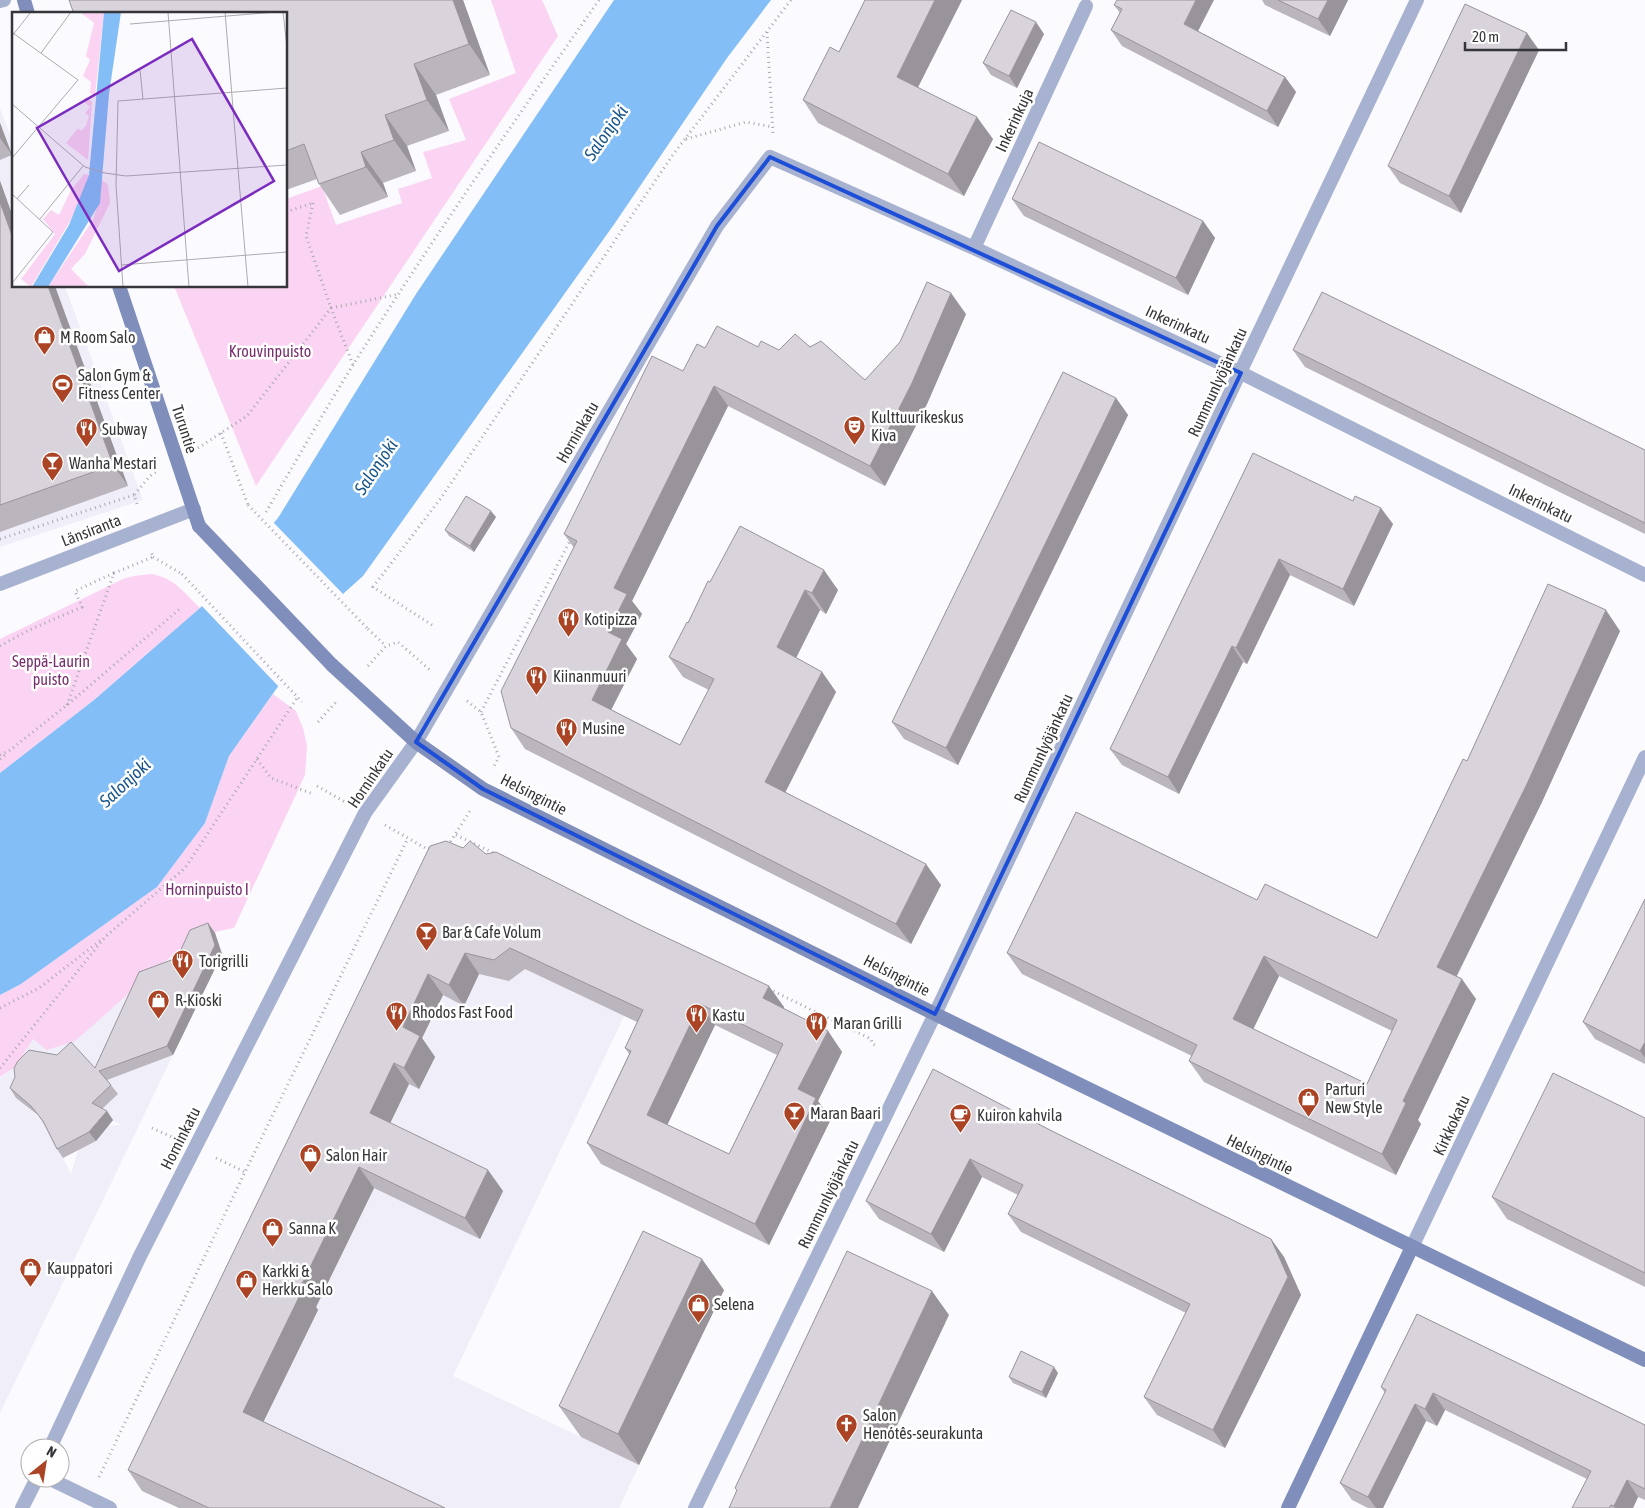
<svg xmlns="http://www.w3.org/2000/svg" width="1645" height="1508" font-family="'Asap Condensed',sans-serif">
<style>
.built{fill:#f0eef9;fill-rule:evenodd}
.green{fill:#fbd4f3}
.water{fill:#84bef6}
.pier{fill:#fbfafe}
.lines{fill:none;stroke-linecap:round;stroke-linejoin:round}
.path{stroke:#a9a9ad;stroke-width:3;stroke-dasharray:1 4;stroke-linecap:butt}
.minor{stroke:#a7b2d0;stroke-width:14}
.tertiary{stroke:#a7b2d0;stroke-width:14}
.secondary{stroke:#7f8eba;stroke-width:14}
.path-bridge{stroke:#a9a9ad;stroke-width:3;stroke-dasharray:1 4;stroke-linecap:butt}
.secondary-bridge{stroke:#7f8eba;stroke-width:14}
.wall{fill:#bbb5bd;fill-rule:evenodd}
.shaded-wall{fill:#98949a}
.building{fill:#d9d3dc;stroke:#98949a;fill-rule:evenodd}
.marked{fill:none;stroke:#1d4ed8;stroke-width:4;stroke-linejoin:round}
.labels{text-anchor:middle;stroke-width:5;stroke-linejoin:round;paint-order:stroke}
.street-label{font-size:16px;fill:#36363a;stroke:#fff}
.poi-label{font-size:16px;fill:#36363a;stroke:#fff;text-anchor:start}
.park-label{font-size:16px;fill:#772e6e;stroke:#fff}
.water-label{font-size:18px;font-style:italic;fill:#1b578b;stroke:#fff}
.inset-road{fill:none;stroke:#acacb0;stroke-width:1}
.view{fill:#7b2cbf;fill-opacity:0.15;stroke:#7b2cbf;stroke-width:2.5}
.inset-edge{fill:none;stroke:#36363a;stroke-width:2.5}
</style>
<rect width="100%" height="100%" fill="#fbfafe"/>
<path class="built" d="M0 108 14 145V286H65L143 500 0 547Z
M419 919 657 947 453 1376 639 1465 619 1508H179Z
M186 943 135 1069 173 1055 0 1413V1078L15 1066 33 1039ZM33 1111 102 1114 121 1125 103 1126 80 1144 71 1174 50 1131Z"/>
<path class="green" d="M491 0H542L558 36 256 486 174 286H286V199L322 186 336 225 402 203 398 189 432 178 423 152 466 140 449 99 516 73Z
M151 574C175 578 183 592 200 608L94 700 0 773V639L123 579 134 576Z
M273 694 296 711 303 728 307 746 305 775 234 928 219 931 186 943 75 1041 47 1050 33 1039 15 1067 0 1077V995L21 984 157 887 205 823 229 756Z"/>
<path class="water" d="M614 0H771L727 58 615 223 363 576 344 593 229 756 205 823 157 887 21 984 0 995V773L94 700 200 608 278 518 416 294Z"/>
<path class="pier" d="M272 521 345 596 280 688 200 604Z"/>
<g class="lines">
<path class="path" d="M767 32 773 133
M686 139 746 122 773 127
M313 203 306 236 331 308 399 294
M286 212 313 203
M221 433 248 505
M198 448 247 416 331 308 353 365
M137 504 134 495 150 476 156 472
M266 512C295 463 323 413 353 365 431 241 515 120 599 0
M0 539 134 495
M153 557 182 574
M432 625 373 587 441 498 672 156 791 0
M368 629 386 646
M0 646 29 630 82 607 75 591 114 573
M368 666 386 646 398 642 430 670
M467 701 481 712 499 757 493 768
M67 705 114 573 153 557 151 551
M481 712 571 539
M318 722 336 702
M0 755 9 751 67 705 182 607
M0 759 7 753
M257 759 271 778 313 794
M317 786 345 802
M385 825 427 849 432 848
M456 835 496 854
M448 846 471 809
M769 989 871 1039 872 1043 876 1046
M0 1008 39 988 101 940
M0 1068 105 937 185 868 297 698
M152 1128 172 1137
M216 1158 245 1172
M99 1477 245 1172 408 838"/>
<path class="minor" d="M0 1 4 0
M974 248 1086 6
M0 584 194 509
M416 742 717 226 770 157 974 248 1241 373 1645 575
M1412 1247 1645 757
M48 1478 110 1508
M695 1508 935 1014 1417 0"/>
<path class="tertiary" d="M50 1448 140 1256 365 813 416 742
M22 1508 37 1478"/>
<path class="secondary" d="M24 0 28 14
M119 286 199 526
M332 665 416 742 483 789 935 1014 1645 1360
M1288 1508 1412 1247"/>
<path class="path-bridge" d="M248 505 368 629
M182 574 302 702"/>
<path class="secondary-bridge" d="M199 526 332 665"/>
</g>
<path class="wall" d="M69 0H463L490 75 436 95 449 131 407 146 416 171 383 183 388 197 340 215 319 184 317 179 286 190V14Z
M865 0H962L918 87 993 139 964 196 818 123 803 100 839 52Z
M1262 0H1348L1330 36 1265 5Z
M1114 5 1198 31 1285 77 1296 92 1278 127 1122 46 1111 30 1120 13Z
M1044 34 1017 88 991 75 983 63Z
M1539 50 1461 213 1400 183 1388 166Z
M0 123 12 155 0 160Z
M0 181 14 220V286L128 486 0 532Z
M1012 199 1203 221 1215 238 1188 295 1024 216Z
M966 314 927 404 885 486 728 406 632 601 642 614 626 644 637 659 611 710 680 745 709 690 683 677 669 657 710 582 838 590 826 614 820 610 796 658 822 672 836 692 785 792 941 885 911 944 525 749 511 728 574 548 564 534 683 371 705 348 758 347 779 350 810 347 865 380Z
M1293 350 1645 450V534L1305 367Z
M1116 398 1128 415 958 765 904 739 892 722Z
M1253 453 1393 524 1354 606 1290 575 1247 664 1243 662 1179 794 1122 765 1110 749Z
M496 517 474 552 449 536 445 530Z
M1620 631 1541 804 1457 976 1476 999 1418 1120 1421 1124 1396 1175 1204 1082 1189 1061 1192 1056 1022 974 1007 953 1257 900 1377 938 1467 761ZM1279 976 1392 1031 1367 1084 1253 1029Z
M463 848 486 854 784 1007 783 1009 828 1031 842 1052 818 1101 831 1119 769 1245 601 1164 587 1143 629 1054 625 1048 637 1022 525 969 509 981 479 974 464 1006 443 995 422 1038 435 1057 419 1089 409 1084 390 1123 503 1191 480 1239 374 1188 316 1307 318 1310 263 1422 445 1508H179L142 1491 128 1470ZM715 1025 777 1055 729 1154 667 1125Z
M1645 899V1064L1595 1039 1583 1022Z
M208 923 215 933 222 954 173 1055 107 1080 118 1094 102 1109 113 1120 96 1141 63 1158 57 1149 44 1124 38 1115 16 1098 10 1088 95 1068 177 958Z
M933 1069 1050 1130 1271 1239 1284 1257 1301 1295 1225 1448 1157 1415 1144 1397 1186 1313 1021 1232 1008 1214 1018 1195 982 1177 944 1252 879 1219 866 1201Z
M1645 1118V1287L1507 1219 1492 1197Z
M724 1290 639 1465 581 1437 559 1406Z
M1417 1314 1645 1425V1500L1638 1497 1633 1508H1572L1587 1479 1445 1410 1437 1426 1426 1421 1383 1508H1368L1352 1500 1340 1483 1385 1393 1381 1387Z
M1058 1373 1046 1398 1013 1383 1009 1377Z"/>
<path class="shaded-wall" d="M453 0H463L490 75 469 44Z
M935 0H962L912 99 897 77Z
M1196 0H1214L1194 39 1184 24Z
M1328 0H1348L1330 36 1318 19Z
M1036 22 1044 34 1017 88 1009 76Z
M1527 33 1539 50 1461 213 1449 196Z
M414 64 436 95 449 131 427 100Z
M1285 77 1296 92 1278 127 1267 111Z
M385 115 407 146 416 171 394 140Z
M977 117 993 139 964 196 948 174Z
M0 123 12 155 0 138Z
M361 152 383 183 388 197 366 167Z
M0 181 14 220V241L0 202Z
M1203 221 1215 238 1188 295 1176 278Z
M48 286H55L128 486 113 465Z
M951 293 966 314 927 404 885 486 870 466Z
M714 386 728 406 632 601 642 614 626 644 637 659 606 720 592 700 608 632 614 588Z
M1116 398 1128 415 958 765 946 748Z
M1381 508 1393 524 1354 606 1343 589Z
M491 511 496 517 474 552 470 546Z
M1279 559 1290 575 1247 664 1236 648Z
M824 570 838 590 826 614 812 593Z
M805 590 820 610 791 668 777 647Z
M1606 610 1620 631 1541 804 1451 987 1437 967Z
M1232 646 1243 662 1179 794 1168 777Z
M822 672 836 692 780 803 765 782Z
M926 864 941 885 911 944 896 924Z
M208 923 215 933 222 954 173 1055 167 1046Z
M465 953 479 974 464 1006 449 985Z
M1264 956 1279 976 1248 1040 1233 1019Z
M428 974 443 995 422 1038 435 1057 419 1089 404 1068 403 1027Z
M1462 979 1476 999 1418 1120 1421 1124 1396 1175 1382 1154 1403 1101Z
M769 986 784 1007 778 1020 763 998Z
M700 1004 715 1025 662 1136 647 1115Z
M828 1031 842 1052 818 1101 831 1119 769 1245 755 1224 798 1089Z
M1645 1042V1058L1640 1051Z
M394 1063 409 1084 385 1134 370 1113Z
M107 1111 113 1120 96 1141 89 1132Z
M970 1159 982 1177 944 1252 931 1234Z
M359 1167 374 1188 316 1307 318 1310 258 1433 243 1412 300 1288Z
M488 1170 503 1191 480 1239 465 1218Z
M1271 1239 1284 1257 1301 1295 1225 1448 1213 1430Z
M702 1259 724 1290 639 1465 618 1434Z
M932 1291 949 1315 858 1508H830Z
M1054 1367 1058 1373 1046 1398 1042 1392Z
M1433 1393 1445 1410 1437 1426 1425 1409Z
M1415 1404 1426 1421 1383 1508H1376L1368 1497Z
M1627 1480 1638 1497 1633 1508H1615L1614 1506Z"/>
<path class="building" d="M69 0H453L469 44 414 64 427 100 385 115 394 140 361 152 366 167 319 184 304 144 286 151V14H74Z
M865 0H935L897 77 977 117 948 174 803 100 830 47 839 52Z
M1117 0H1196L1184 24 1285 77 1267 111 1111 30 1122 9 1114 5Z
M1278 0H1328L1318 19Z
M1465 4 1527 33 1449 196 1388 166Z
M1011 10 1036 22 1009 76 983 63Z
M1039 142 1203 221 1176 278 1012 199Z
M0 202 14 241V286H48L113 465 0 505Z
M927 282 951 293 912 383 870 466 714 386 614 588 627 594 608 632 622 639 592 700 680 745 714 679 669 657 687 622 688 623 708 581 710 582 740 526 824 570 812 593 805 590 777 647 822 672 765 782 926 864 896 924 511 728 501 691 577 541 564 534 652 356 683 371 697 344 705 348 717 326 758 347 761 341 779 350 795 334 810 347 821 341 865 380 900 342Z
M1322 292 1645 450V523L1293 350Z
M1063 372 1116 398 946 748 892 722Z
M1253 453 1353 501 1355 496 1381 508 1343 589 1279 559 1236 648 1232 646 1168 777 1110 749Z
M466 496 491 511 470 546 445 530Z
M1548 584 1606 610 1527 784 1437 967 1462 979 1403 1101 1406 1103 1382 1154 1189 1061 1197 1045 1007 953 1076 812 1257 900 1265 884 1377 938 1463 759 1467 761ZM1264 956 1397 1020 1367 1084 1233 1019Z
M446 841 463 848 470 841 486 854 496 852 642 926 769 986 763 998 828 1031 798 1089 816 1098 755 1224 587 1143 631 1051 625 1048 643 1010 510 948 494 960 465 953 449 985 428 974 403 1027 420 1036 404 1068 394 1063 370 1113 488 1170 465 1218 359 1167 300 1288 303 1289 243 1412 445 1508H209L128 1470 430 846ZM700 1004 783 1044 729 1154 647 1115Z
M1645 899V1042L1640 1051 1583 1022Z
M208 923 215 945 167 1046 99 1071 111 1085 92 1103 107 1111 89 1132 57 1149 43 1121 31 1106 10 1088 15 1077 14 1068 18 1061 29 1050 57 1055 71 1042 95 1068 139 972 177 958 190 930Z
M933 1069 1050 1130 1271 1239 1288 1277 1213 1430 1144 1397 1190 1304 1008 1214 1023 1185 970 1159 931 1234 866 1201Z
M1553 1073 1645 1118V1273L1492 1197Z
M643 1231 702 1259 618 1434 559 1406Z
M847 1251 932 1291 830 1508H729L737 1490 735 1488Z
M1417 1314 1645 1425V1489L1627 1480 1614 1506 1611 1505 1609 1508H1572L1591 1471 1433 1393 1425 1409 1415 1404 1368 1497 1340 1483 1386 1390 1381 1387Z
M1021 1351 1054 1367 1042 1392 1009 1377Z"/>
<path class="marked" d="M770 157 1241 373 935 1014 483 789 416 742 717 226Z"/>
<defs>
<symbol id="shop-pin" viewBox="-11 -11 22 30"><path d="M0 17L-7.5 6A9.5 9.5 0 1 1 7.5 6Z" fill="#ab4325" stroke="#fff"/><path d="M-5-2.5h2.3a2.7 3.5 0 0 1 5.4 0H5L5.5 6h-11ZM-1.5-2.5h3a1.5 2.3 0 0 0-3 0Z" fill="#fff"/></symbol>
<symbol id="stadium-pin" viewBox="-11 -11 22 30"><path d="M0 17L-7.5 6A9.5 9.5 0 1 1 7.5 6Z" fill="#ab4325" stroke="#fff"/><path d="M0-5a6.5 5 0 1 0 0 10a6.5 5 0 1 0 0-10ZM-3.5-1.8h7v3.6h-7Z" fill="#fff"/></symbol>
<symbol id="theatre-pin" viewBox="-11 -11 22 30"><path d="M0 17L-7.5 6A9.5 9.5 0 1 1 7.5 6Z" fill="#ab4325" stroke="#fff"/><path d="M-5-5.5Q0-4 5-5.5V0Q5 5 0 6Q-5 5-5 0ZM-3.3-2.5H-1v1.5H-3.3ZM1-2.5H3.3v1.5H1ZM-2.8 1Q0 5.5 2.8 1Z" fill="#fff"/></symbol>
<symbol id="restaurant-pin" viewBox="-11 -11 22 30"><path d="M0 17L-7.5 6A9.5 9.5 0 1 1 7.5 6Z" fill="#ab4325" stroke="#fff"/><path d="M-5-6h1v4h1v-4h1v4h1v-4h1v5L-1.5 .5V6h-2V.5L-5-1ZM5-6V6H3V1.5H1.5Q1.5-4 5-6Z" fill="#fff"/></symbol>
<symbol id="bar-pin" viewBox="-11 -11 22 30"><path d="M0 17L-7.5 6A9.5 9.5 0 1 1 7.5 6Z" fill="#ab4325" stroke="#fff"/><path d="M-6-5H6L.8 .8V4.5H3.5V6h-7V4.5H-.8V.8Z" fill="#fff"/></symbol>
<symbol id="cafe-pin" viewBox="-11 -11 22 30"><path d="M0 17L-7.5 6A9.5 9.5 0 1 1 7.5 6Z" fill="#ab4325" stroke="#fff"/><path d="M-5.5-4.5H6V0H3Q3 3.5 0 3.5H-2.5Q-5.5 3.5-5.5 0ZM3-3.2v2h1.7v-2ZM-6 4.5H4V6H-6Z" fill="#fff"/></symbol>
<symbol id="church-pin" viewBox="-11 -11 22 30"><path d="M0 17L-7.5 6A9.5 9.5 0 1 1 7.5 6Z" fill="#ab4325" stroke="#fff"/><path d="M-1.2-6h2.4v3.5h3.3v2.4h-3.3V6h-2.4V-.1h-3.3v-2.4h3.3Z" fill="#fff"/></symbol>
</defs>
<g fill-rule="evenodd">
<use href="#shop-pin" x="32" y="324" width="25" height="34"/>
<use href="#stadium-pin" x="50" y="372" width="25" height="34"/>
<use href="#theatre-pin" x="842" y="414" width="25" height="34"/>
<use href="#restaurant-pin" x="74" y="416" width="25" height="34"/>
<use href="#bar-pin" x="40" y="450" width="25" height="34"/>
<use href="#restaurant-pin" x="556" y="606" width="25" height="34"/>
<use href="#restaurant-pin" x="524" y="664" width="25" height="34"/>
<use href="#restaurant-pin" x="554" y="716" width="25" height="34"/>
<use href="#bar-pin" x="414" y="920" width="25" height="34"/>
<use href="#restaurant-pin" x="170" y="948" width="25" height="34"/>
<use href="#shop-pin" x="146" y="988" width="25" height="34"/>
<use href="#restaurant-pin" x="384" y="1000" width="25" height="34"/>
<use href="#restaurant-pin" x="684" y="1002" width="25" height="34"/>
<use href="#restaurant-pin" x="804" y="1010" width="25" height="34"/>
<use href="#shop-pin" x="1296" y="1086" width="25" height="34"/>
<use href="#bar-pin" x="782" y="1100" width="25" height="34"/>
<use href="#cafe-pin" x="948" y="1102" width="25" height="34"/>
<use href="#shop-pin" x="298" y="1142" width="25" height="34"/>
<use href="#shop-pin" x="260" y="1216" width="25" height="34"/>
<use href="#shop-pin" x="18" y="1256" width="25" height="34"/>
<use href="#shop-pin" x="234" y="1268" width="25" height="34"/>
<use href="#shop-pin" x="686" y="1292" width="25" height="34"/>
<use href="#church-pin" x="834" y="1412" width="25" height="34"/>
</g>
<g class="labels">
<g class="street-label">
<text transform="translate(1014 120) rotate(-65)" y="6">Inkerinkuja</text>
<text transform="translate(1178 324) rotate(25)" y="6">Inkerinkatu</text>
<text transform="translate(1217 382) rotate(-65)" y="6">Rummunlyöjänkatu</text>
<text transform="translate(185 429) rotate(72)" y="6">Turuntie</text>
<text transform="translate(577 432) rotate(-60)" y="6">Horninkatu</text>
<text transform="translate(1541 503) rotate(26)" y="6">Inkerinkatu</text>
<text transform="translate(91 530) rotate(-21)" y="6">Länsiranta</text>
<text transform="translate(1043 748) rotate(-65)" y="6">Rummunlyöjänkatu</text>
<text transform="translate(370 778) rotate(-56)" y="6">Horninkatu</text>
<text transform="translate(534 794) rotate(27)" y="6">Helsingintie</text>
<text transform="translate(897 975) rotate(27)" y="6">Helsingintie</text>
<text transform="translate(1451 1125) rotate(-65)" y="6">Kirkkokatu</text>
<text transform="translate(180 1138) rotate(-63)" y="6">Horninkatu</text>
<text transform="translate(1260 1154) rotate(26)" y="6">Helsingintie</text>
<text transform="translate(828 1194) rotate(-64)" y="6">Rummunlyöjänkatu</text>
</g>
<g class="poi-label">
<text x="60" y="343">M Room Salo</text>
<text x="78" y="381">Salon Gym &amp;<tspan x="78" dy="18">Fitness Center</tspan></text>
<text x="871" y="423">Kulttuurikeskus<tspan x="871" dy="18">Kiva</tspan></text>
<text x="102" y="435">Subway</text>
<text x="69" y="469">Wanha Mestari</text>
<text x="584" y="625">Kotipizza</text>
<text x="553" y="682">Kiinanmuuri</text>
<text x="582" y="734">Musine</text>
<text x="442" y="938">Bar &amp; Cafe Volum</text>
<text x="199" y="967">Torigrilli</text>
<text x="175" y="1006">R-Kioski</text>
<text x="412" y="1018">Rhodos Fast Food</text>
<text x="712" y="1021">Kastu</text>
<text x="833" y="1029">Maran Grilli</text>
<text x="1325" y="1095">Parturi<tspan x="1325" dy="18">New Style</tspan></text>
<text x="810" y="1119">Maran Baari</text>
<text x="977" y="1121">Kuiron kahvila</text>
<text x="326" y="1161">Salon Hair</text>
<text x="289" y="1234">Sanna K</text>
<text x="47" y="1274">Kauppatori</text>
<text x="262" y="1277">Karkki &amp;<tspan x="262" dy="18">Herkku Salo</tspan></text>
<text x="714" y="1310">Selena</text>
<text x="863" y="1421">Salon<tspan x="863" dy="18">Henótês-seurakunta</tspan></text>
</g>
<g class="park-label">
<text x="270" y="357">Krouvinpuisto</text>
<text x="51" y="667">Seppä-Laurin<tspan x="51" dy="18">puisto</tspan></text>
<text x="207" y="895">Horninpuisto I</text>
</g>
<g class="water-label">
<text transform="translate(606 133) rotate(-55)" y="6">Salonjoki</text>
<text transform="translate(376 467) rotate(-56)" y="6">Salonjoki</text>
<text transform="translate(125 783) rotate(-43)" y="6">Salonjoki</text>
</g>
</g>
<g transform="translate(12 12)">
<rect width="275" height="275" fill="#fbfafe"/>
<path d="M68 0H92L83 84 78 81 79 70 71 64 78 48 74 44 82 11ZM74 85 80 90 76 148 54 131 66 116 69 119 74 114 77 104 73 101 78 95 71 89ZM72 162 77 163 64 199 19 275 9 267 43 222 31 207 39 198 47 203 59 178ZM89 167 96 173 98 191 73 242 59 257 77 275H36L81 208 89 183Z" fill="#fbd4f3"/>
<path d="M92 0H109L97 82 88 191 36 275H20L57 213 77 163Z" fill="#84bef6"/>
<path class="inset-road" d="M156 0 177 275M213 0 226 157M271 0 275 35M118 12 264 0M0 24 19 0M29 41 59 0M128 58 131 87M0 92 73 155 93 161 114 164 275 153M0 146 66 68 1 21M226 157 236 275M0 182 41 220 1 270M5 187 17 173M28 207 71 154M109 253 275 240M111 275 104 173 106 89 275 76"/>
<path class="view" d="M180 27 262 169 107 259 25 116Z"/>
<rect width="275" height="275" class="inset-edge"/>
</g>
<g transform="translate(45 1463) rotate(30)"><circle r="24" fill="#ffffff" stroke="#afafb0"/>
<path d="M0-4L9 19L0 12L-9 19Z" fill="#ab4325"/>
<text y="-8" font-size="14" font-weight="bold" text-anchor="middle" fill="#36363a">N</text>
</g>
<path d="M1465 42v8h101v-8" fill="none" stroke="#36363a" stroke-width="2.5"/>
<text x="1472" y="42" font-size="15" fill="#36363a" stroke="#ffffff" stroke-width="4" paint-order="stroke">20 m</text>
</svg>
